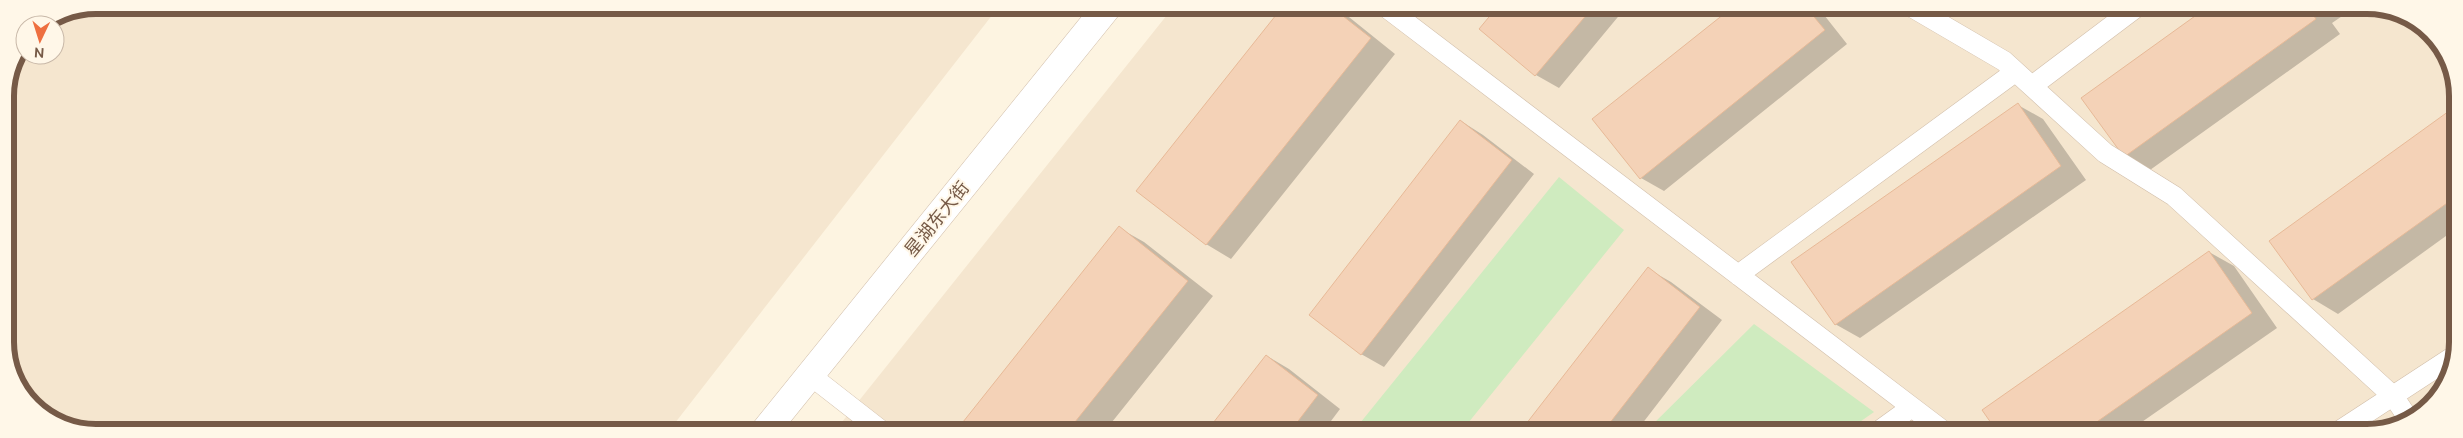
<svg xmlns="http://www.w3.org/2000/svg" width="2463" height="438" font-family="Ubuntu,'Noto Sans SC',sans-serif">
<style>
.residential{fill:#f5e6cf}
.green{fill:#cfebbf}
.shadow{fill:#0003}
.building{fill:#f4d2b7;stroke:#e7b997}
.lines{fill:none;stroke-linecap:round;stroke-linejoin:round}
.service-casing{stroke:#d1beaa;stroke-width:21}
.tertiary-casing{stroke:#d1beaa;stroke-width:29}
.service{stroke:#fff;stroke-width:20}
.tertiary{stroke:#fff;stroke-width:28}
.labels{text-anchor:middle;stroke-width:4;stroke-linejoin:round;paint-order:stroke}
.street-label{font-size:18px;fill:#765a47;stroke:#fff7e8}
.rim{fill:none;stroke:#765a47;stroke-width:6}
</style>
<rect width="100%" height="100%" fill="#fdf4e1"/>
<path class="residential" d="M96 5H1000L668 432H84L36 410 8 365 5 96 12 61 25 42V55H55V25H41L61 12Z
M1175 5 2379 6 2431 31 2456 78 2457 354 2427 410 2373 433 834 432Z"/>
<path class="green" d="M1559 177 1624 230 1460 433H1352Z
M1754 324 1874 412 1844 433H1644Z"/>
<path class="shadow" d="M1286 5H1334L1395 54 1231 259 1206 244Z
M1500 6H1627L1559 88 1536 75 1480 29Z
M1736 6H1817L1847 44 1664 191 1641 178 1594 119Z
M2211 6H2357L2332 23 2340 34 2150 170 2125 156 2083 98Z
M2018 105 2043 119 2086 180 1860 338 1835 324Z
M2456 108 2457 228 2338 314 2313 299 2271 241Z
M1461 121 1483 135 1534 174 1384 367 1361 354Z
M1119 228 1144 242 1213 296 1104 432H956Z
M2209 252 2234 266 2277 328 2126 433H2000Z
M1648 269 1671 282 1722 320 1635 433H1520Z
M1267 356 1289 369 1340 409 1322 433 1207 432Z"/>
<path class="building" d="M1284 5H1329L1371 38 1206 245 1136 191Z
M1498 6H1594L1535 76 1479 29Z
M1734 6H1805L1825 30 1640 179 1592 119Z
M2209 6H2312L2308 8 2316 19 2124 157 2081 98Z
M2018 103 2061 166 1835 325 1791 262Z
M2456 106 2457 196 2312 300 2269 241Z
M1460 120 1512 160 1361 355 1309 315Z
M1119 226 1188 281 1067 432H955Z
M2209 251 2252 313 2081 433H1998L1982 410Z
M1648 267 1700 307 1602 433H1519Z
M1266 355 1318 395 1289 433 1206 432Z"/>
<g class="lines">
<defs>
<path id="service" d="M1383 5 1946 433
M1910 6 2004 61 2105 153 2174 196 2394 397 2408 418
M2032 86 2138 6
M1738 275 2015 72
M810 375 883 432
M1876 433 1912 407
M2336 433 2457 354"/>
<path id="tertiary" d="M764 432 1109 5"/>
</defs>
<use href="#service" class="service-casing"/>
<use href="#tertiary" class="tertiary-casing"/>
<use href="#service" class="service"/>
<use href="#tertiary" class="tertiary"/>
</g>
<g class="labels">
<g class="street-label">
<text transform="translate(937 219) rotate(-51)" y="6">星湖东大街</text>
</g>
</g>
<path d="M0 0H2463V438H0ZM96 14H2367A82 82 0 0 1 2449 96V342A82 82 0 0 1 2367 424H96A82 82 0 0 1 14 342V96A82 82 0 0 1 96 14Z" fill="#fff7e8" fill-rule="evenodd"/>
<path class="rim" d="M96 14H2367A82 82 0 0 1 2449 96V342A82 82 0 0 1 2367 424H96A82 82 0 0 1 14 342V96A82 82 0 0 1 96 14Z"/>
<g transform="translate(40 40) rotate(184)"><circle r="24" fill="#fff7e8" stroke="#c8b8a8"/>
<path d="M0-4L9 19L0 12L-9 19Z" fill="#ee6f3f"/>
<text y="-8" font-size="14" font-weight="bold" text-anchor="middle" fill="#765a47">N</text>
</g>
</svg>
